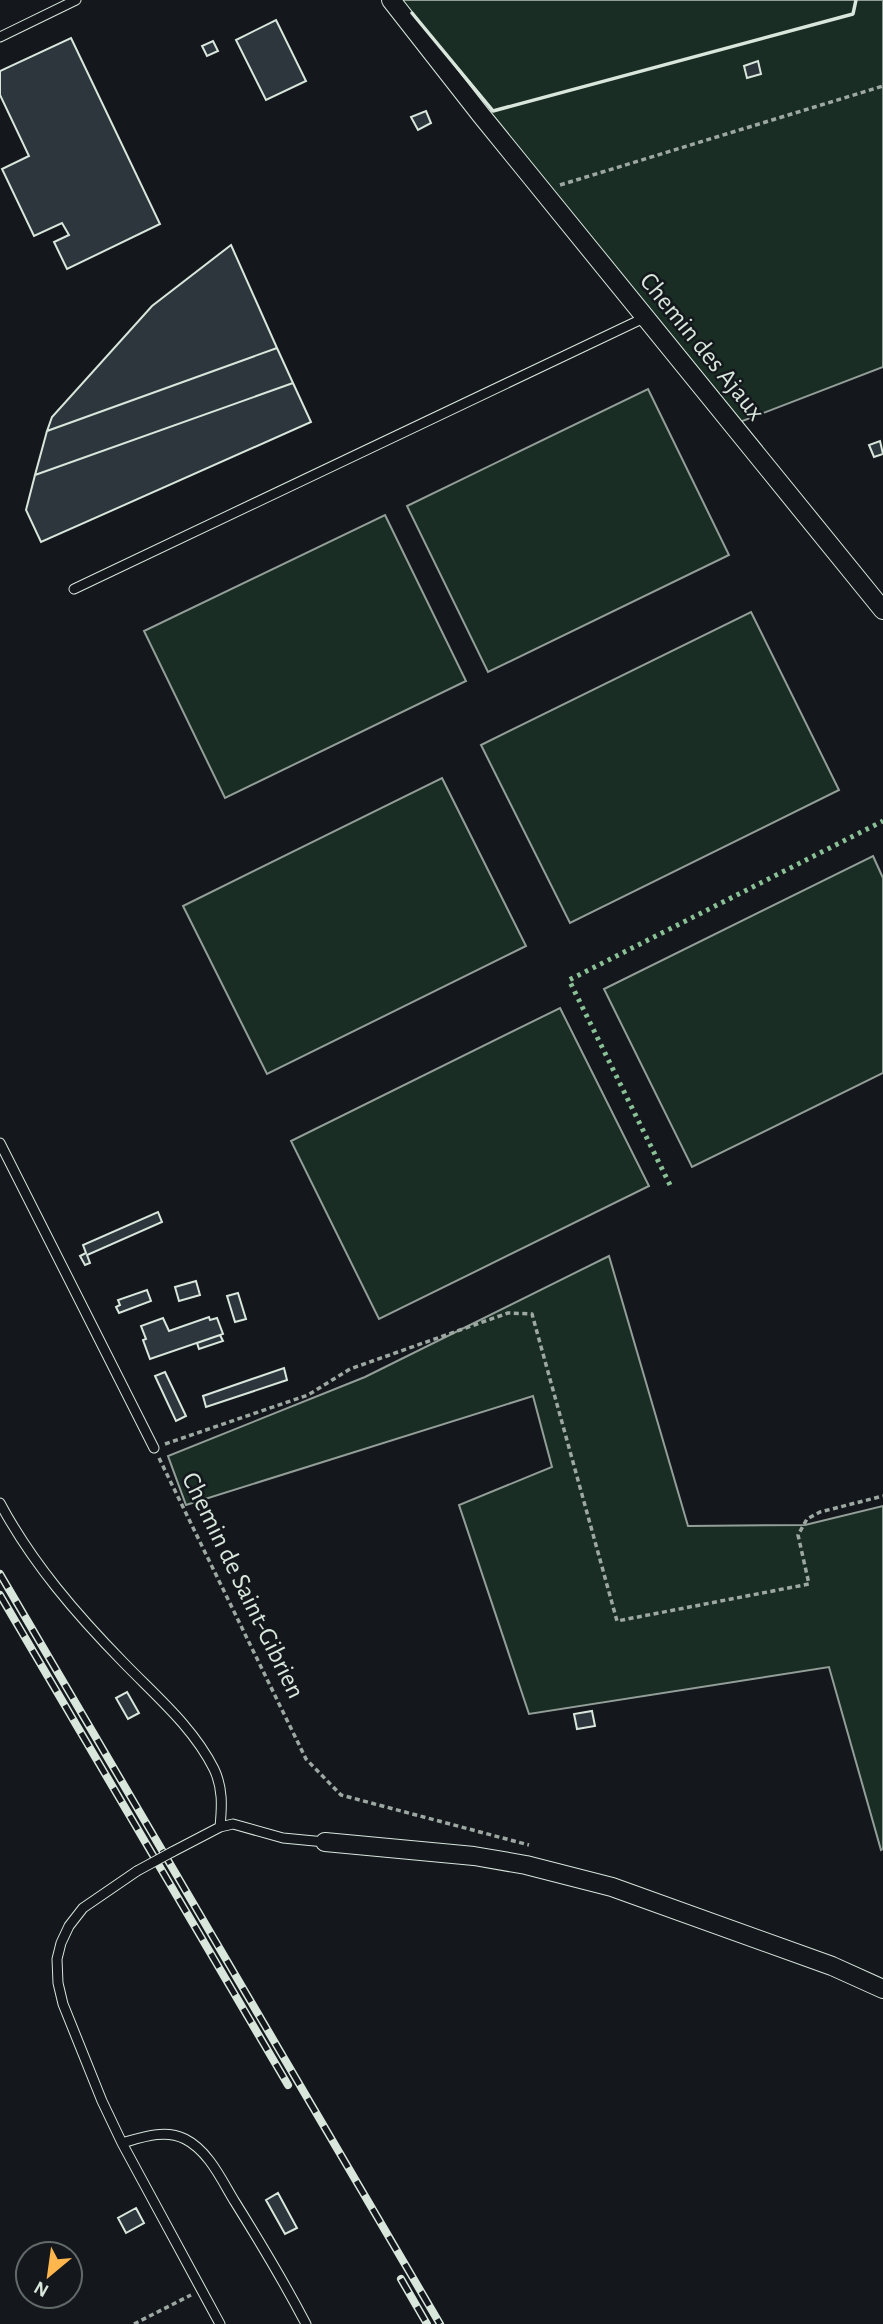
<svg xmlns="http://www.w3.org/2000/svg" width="883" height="2324" font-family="'Alegreya Sans',sans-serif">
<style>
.green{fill:#1a2d24;stroke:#939e99;stroke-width:2}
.building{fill:#2c363c;stroke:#d8e6dc;stroke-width:2}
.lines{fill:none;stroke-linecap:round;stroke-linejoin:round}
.lane-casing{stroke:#d8e6dc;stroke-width:11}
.street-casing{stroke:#d8e6dc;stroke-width:20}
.path{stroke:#9da8a2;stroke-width:3.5;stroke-dasharray:5 3.5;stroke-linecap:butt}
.lane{stroke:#14181c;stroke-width:9}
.street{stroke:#14181c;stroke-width:18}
.rail-casing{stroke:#d8e6dc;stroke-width:8}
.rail{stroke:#14181c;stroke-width:5;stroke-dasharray:16;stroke-linecap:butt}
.lane-bridge-casing{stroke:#d8e6dc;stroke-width:11;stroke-linecap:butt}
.lane-bridge{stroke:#14181c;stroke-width:9}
.hedge{stroke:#8ac095;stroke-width:5;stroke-dasharray:3.5 5;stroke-linecap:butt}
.wall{stroke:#d8e6dc;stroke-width:3.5}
.labels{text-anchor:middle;stroke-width:5;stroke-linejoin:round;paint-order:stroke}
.street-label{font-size:26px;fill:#d8e6dc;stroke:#14181c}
</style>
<rect width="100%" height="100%" fill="#14181c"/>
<path class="green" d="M401 0H883V367L732 425 481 115 493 110Z
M648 389 729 555 488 672 407 506Z
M385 515 466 681 225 798 144 631Z
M751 612 839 790 570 923 481 745Z
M442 778 526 946 267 1074 183 906Z
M873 856 883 878V1073L692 1167 604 989Z
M560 1008 649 1186 379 1319 291 1141Z
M609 1256 688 1526 805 1525 883 1506V1849L881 1850 829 1667 529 1714 459 1505 552 1467 533 1396 186 1505 168 1456 365 1377Z"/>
<path class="building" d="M276 20 306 81 266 100 236 40Z
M71 38 160 224 67 269 54 242 69 235 62 223 34 236 2 169 29 156 0 95V71Z
M213 41 218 51 207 56 202 46Z
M758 61 761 74 747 78 744 66Z
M426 111 431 123 418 130 411 117Z
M231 245 277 348 47 431 52 417 152 306Z
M277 348 293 383 35 475 47 431Z
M293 383 311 422 41 542 26 510 35 475Z
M880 441 883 454 874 457 869 445Z
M158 1212 162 1222 87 1255 90 1263 85 1265 80 1256 86 1253 83 1245Z
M196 1281 200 1295 179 1301 175 1287Z
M147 1290 151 1301 119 1313 116 1307 120 1305 118 1300Z
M238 1293 246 1319 235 1322 227 1296Z
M209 1317 210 1320 217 1318 223 1334 150 1359 143 1340 146 1339 141 1326 163 1318 169 1331Z
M220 1335 223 1341 199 1349 197 1343Z
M284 1368 287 1380 206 1407 203 1396Z
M165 1372 186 1416 176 1421 155 1376Z
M127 1692 139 1713 128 1719 116 1698Z
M592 1711 595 1726 577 1729 574 1714Z
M278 2193 297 2228 285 2234 266 2200Z
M136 2208 144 2223 126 2233 118 2218Z"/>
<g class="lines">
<defs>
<path id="lane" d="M0 37 76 0
M74 589 646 317
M0 1143 154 1448
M0 1503C32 1563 77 1615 124 1663 156 1696 193 1727 214 1769 223 1788 222 1806 220 1827L172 1852
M220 1827 233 1824 283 1838 325 1842
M137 1871 83 1908 69 1926 61 1943 57 1959 58 1983 63 2004 102 2101 122 2143 220 2324
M122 2143C143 2137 165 2129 185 2139 209 2151 222 2181 235 2202 260 2242 284 2282 306 2324"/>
<path id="street" d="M391 0 481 115 883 610
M325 1842 474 1856 526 1865 612 1887 832 1966 883 1989"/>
</defs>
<use href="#lane" class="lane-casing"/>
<use href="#street" class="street-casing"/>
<path class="path" d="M560 185 883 86
M165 1444 308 1395 350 1369 508 1313 532 1314 617 1621 809 1584 798 1535 807 1519 820 1512 883 1496
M159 1458 306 1759 341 1795 529 1845
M134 2324 191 2295"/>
<use href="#lane" class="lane"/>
<use href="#street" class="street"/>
<defs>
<path id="rail" d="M0 1574 440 2324
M0 1595 288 2085
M401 2279 427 2324"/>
</defs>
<use href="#rail" class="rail-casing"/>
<use href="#rail" class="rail"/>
<defs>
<path id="lane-bridge" d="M137 1871 172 1852"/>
</defs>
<use href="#lane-bridge" class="lane-bridge-casing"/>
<use href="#lane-bridge" class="lane-bridge"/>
<path class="hedge" d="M670 1185 569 980 883 821"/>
<path class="wall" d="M412 13 493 111 853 14 856 0"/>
</g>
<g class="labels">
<g class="street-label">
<text transform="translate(703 346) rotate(51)" y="9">Chemin des Ajaux</text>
<text transform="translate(244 1585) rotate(64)" y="9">Chemin de Saint-Gibrien</text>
</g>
</g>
<g transform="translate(49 2275) rotate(209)"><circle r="33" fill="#14181c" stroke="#626a69" stroke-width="2"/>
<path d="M0-5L12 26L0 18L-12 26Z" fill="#ffb74d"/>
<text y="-10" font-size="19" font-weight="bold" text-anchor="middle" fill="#d8e6dc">N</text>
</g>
</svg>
